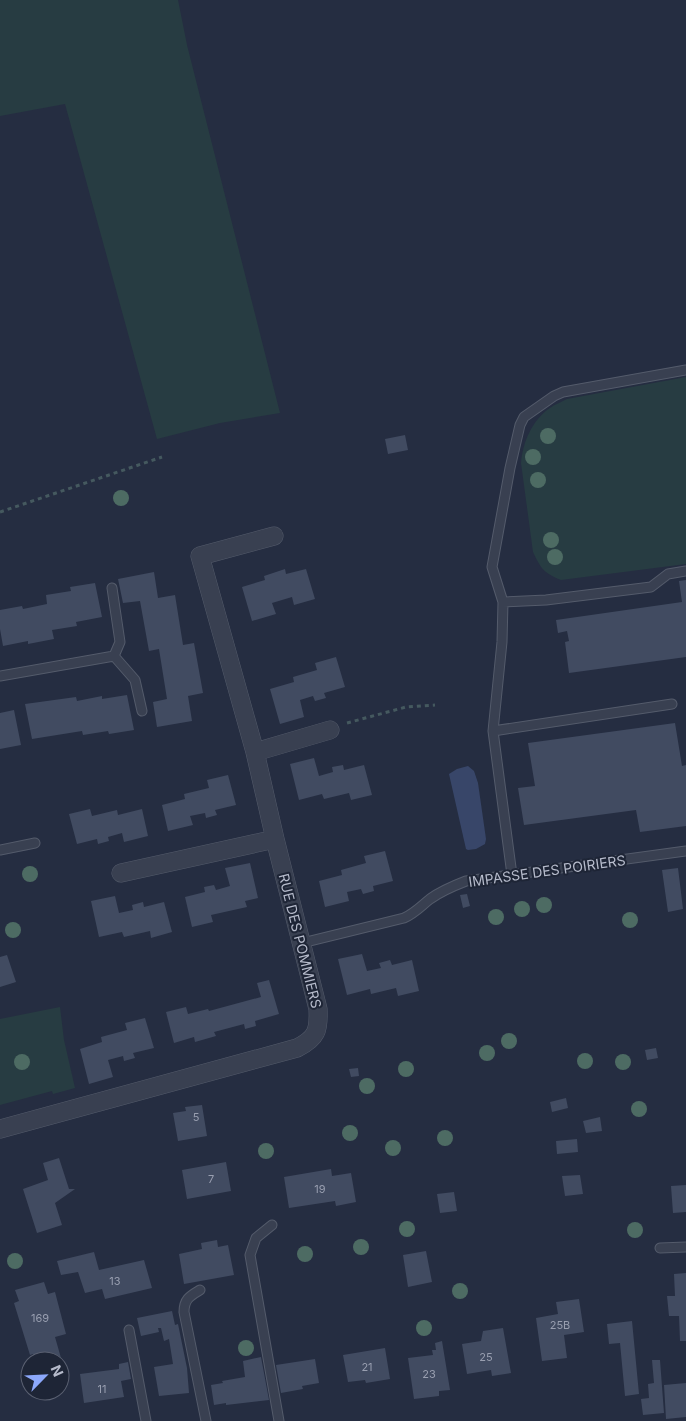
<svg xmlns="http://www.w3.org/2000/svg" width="686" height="1421" font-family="Inter,sans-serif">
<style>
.green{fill:#273c42}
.water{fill:#384669}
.building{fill:#414b61}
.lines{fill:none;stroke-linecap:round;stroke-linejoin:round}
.lane-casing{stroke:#545b6b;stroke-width:11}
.street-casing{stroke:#545b6b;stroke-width:19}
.path{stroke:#45595f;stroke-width:3;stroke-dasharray:4 4;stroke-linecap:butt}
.lane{stroke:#394051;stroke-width:9}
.street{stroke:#394051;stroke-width:18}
.tree{fill:#4d6b63}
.labels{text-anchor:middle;stroke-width:4;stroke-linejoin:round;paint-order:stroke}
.number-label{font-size:11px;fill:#999fb0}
.street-label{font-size:14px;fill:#b6bbcb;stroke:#1e2536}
</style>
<rect width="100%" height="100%" fill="#252d41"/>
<path class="green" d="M0 0H178L187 45 280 413 220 423 157 439 65 104 0 116Z
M686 377V564L561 580C544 573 541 569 533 552L521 463C523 442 532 420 550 408 555 404 562 402 567 399Z
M60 1007 64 1040 75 1088 53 1094 52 1091 0 1105V1019Z"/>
<path class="water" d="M468 766 474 771 478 783 486 839 485 844 476 849 468 850 466 849 449 774 457 769Z"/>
<path class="building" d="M405 435 408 450 388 454 385 439Z
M285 569 286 574 306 569 315 599 294 605 292 597 272 603 276 614 252 621 242 587 265 580 264 576Z
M154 572 158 598 175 595 183 645 194 643 203 693 188 696 192 721 157 727 153 702 167 699 159 649 149 651 140 601 123 603 118 579Z
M686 580V657L569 673 565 642 569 641 567 631 558 633 556 620 682 602 679 581Z
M95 583 102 617 76 622 77 626 52 630 54 639 28 644V641L3 646 0 629V610L22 606 23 609 47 604 46 595 71 591 70 587Z
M336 657 345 687 324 693 326 698 315 701 313 696 300 700 304 717 280 724 270 689 294 682 293 677 317 670 315 663Z
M127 695 134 730 109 734 108 731 83 735 82 731 32 739 25 704 76 697 77 701 102 696V699Z
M14 710 21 745 0 749V713Z
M675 723 682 766 686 765V826L640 832 636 810 524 825 518 788 535 786 528 743Z
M314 758 319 776 333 772 332 767 343 765 344 770 364 765 372 795 351 800 349 793 324 799 322 794 299 800 290 764Z
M228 775 236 805 215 810 217 815 206 818 205 813 190 816 193 825 168 831 162 805 185 799 184 794 209 788 207 780Z
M90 809 92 816 117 810 118 815 142 809 148 836 124 842 122 833 108 837 109 841 98 844 97 839 77 844 69 814Z
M385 851 393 881 373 886 374 891 363 894 361 889 347 892 349 901 325 907 319 881 342 875 341 870 366 863 364 856Z
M250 863 258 898 245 901 247 907 211 915 213 922 192 927 185 897 205 892 204 887 214 885 216 890 230 886 225 868Z
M678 868 683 909 668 912 662 870Z
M467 894 470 906 463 908 460 895Z
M115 896 119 913 133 910 132 905 143 902 144 907 164 902 172 932 151 938 150 931 124 937 122 932 99 937 91 901Z
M362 954 367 971 381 968 379 963 390 960 392 965 412 960 419 991 398 996 396 988 371 994 370 989 347 995 338 959Z
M7 955 16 982 0 987V957Z
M269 980 279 1014 255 1021 256 1026 245 1029 244 1024 214 1032 216 1036 195 1042 194 1037 174 1043 166 1012 186 1007 188 1014 208 1009 209 1011 261 997 257 983Z
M145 1018 154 1048 133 1053 135 1058 124 1061 123 1056 108 1060 113 1077 89 1084 80 1049 102 1042 101 1037 127 1030 125 1023Z
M656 1048 658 1058 647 1060 645 1050Z
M358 1068 359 1076 351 1077 349 1069Z
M566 1098 568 1108 552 1112 550 1102Z
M202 1105 207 1136 178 1141 173 1113 186 1111 185 1107Z
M600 1117 602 1131 586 1133 583 1121Z
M577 1139 578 1152 557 1154 556 1141Z
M59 1158 69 1189H75L55 1203 62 1225 37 1233 23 1189 48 1180 43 1163Z
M226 1162 231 1191 187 1199 182 1170Z
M331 1169 332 1176 351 1173 356 1202 336 1206 335 1201 289 1208 284 1177Z
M580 1175 583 1194 565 1196 562 1176Z
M686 1185V1212L673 1213 671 1186Z
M454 1192 457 1211 440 1213 437 1194Z
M217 1240 218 1247 228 1245 234 1275 184 1284 179 1254 202 1249 201 1243Z
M426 1251 432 1282 408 1287 403 1255Z
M94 1252 99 1270 144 1260 152 1288 105 1299 102 1289 85 1293 78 1272 61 1275 57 1261Z
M686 1273V1341H680L679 1316H669L667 1296H675L674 1274Z
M44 1282 48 1294 55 1292 66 1334 55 1337 67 1379 60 1381V1361H35L33 1354 30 1355 14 1303 19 1301 15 1290Z
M579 1299 584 1332 564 1335 567 1358 542 1361 536 1318 558 1314 556 1302Z
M172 1311 175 1325 178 1324 187 1368 189 1393 159 1396 154 1367 173 1364 169 1339 164 1341 161 1328H158L159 1332 141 1336 137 1318Z
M632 1321 639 1394 625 1396 620 1343 609 1344 607 1324Z
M503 1328 511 1373 492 1376 491 1370 467 1374 462 1344 481 1341 483 1331Z
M442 1341 450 1390 439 1391V1396L414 1399 408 1358 433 1355 432 1350H436L435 1343Z
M385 1348 390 1379 366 1383 365 1380 348 1382 343 1355Z
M261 1357 269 1400 226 1405V1403L214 1405 211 1385 223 1383 222 1381 245 1377 243 1361Z
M315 1359 319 1383 302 1386 303 1389 281 1393 276 1365Z
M652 1360H660L664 1413 643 1415 641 1399 649 1398 648 1384 654 1383Z
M128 1362 131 1379 121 1381 124 1397 84 1403 80 1374 119 1369V1364Z
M686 1383V1417L666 1419 664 1385Z"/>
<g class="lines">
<defs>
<path id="lane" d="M112 588 120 642 114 656
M503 602 546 600 651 587 668 574 686 571
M114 656 135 680 142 711
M0 676 114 656
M493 731 672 704
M0 850 35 843
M512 875 493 731 502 642 503 602 492 567 510 468 520 425 524 417 554 396 563 392 686 370
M302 943 404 918C415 913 421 906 430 899 441 891 453 886 466 881L686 851
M272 1225 256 1238 250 1255 279 1421
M660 1248 686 1247
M200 1290C190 1296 184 1299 184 1312L206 1421
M129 1330 146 1421"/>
<path id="street" d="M255 752 330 730
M121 873 275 839
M0 1129 297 1048C317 1038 319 1030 318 1009L275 839 255 752 200 556 274 536"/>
</defs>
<use href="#lane" class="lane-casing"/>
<use href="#street" class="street-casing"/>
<path class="path" d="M0 512 162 457
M347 723 406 707 435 705"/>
<use href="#lane" class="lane"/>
<use href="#street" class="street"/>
</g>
<g class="tree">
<circle cx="548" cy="436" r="8"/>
<circle cx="533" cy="457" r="8"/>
<circle cx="538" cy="480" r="8"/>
<circle cx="121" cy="498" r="8"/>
<circle cx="551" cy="540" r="8"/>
<circle cx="555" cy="557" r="8"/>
<circle cx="30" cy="874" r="8"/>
<circle cx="544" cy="905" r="8"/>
<circle cx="522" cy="909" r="8"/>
<circle cx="496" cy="917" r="8"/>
<circle cx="630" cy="920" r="8"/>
<circle cx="13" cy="930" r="8"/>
<circle cx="509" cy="1041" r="8"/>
<circle cx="487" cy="1053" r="8"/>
<circle cx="585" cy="1061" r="8"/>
<circle cx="22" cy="1062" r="8"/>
<circle cx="623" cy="1062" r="8"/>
<circle cx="406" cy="1069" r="8"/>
<circle cx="367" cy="1086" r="8"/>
<circle cx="639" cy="1109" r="8"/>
<circle cx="350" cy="1133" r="8"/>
<circle cx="445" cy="1138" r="8"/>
<circle cx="393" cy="1148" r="8"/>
<circle cx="266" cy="1151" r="8"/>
<circle cx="407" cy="1229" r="8"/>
<circle cx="635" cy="1230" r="8"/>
<circle cx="361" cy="1247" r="8"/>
<circle cx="305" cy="1254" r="8"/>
<circle cx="15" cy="1261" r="8"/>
<circle cx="460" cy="1291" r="8"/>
<circle cx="424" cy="1328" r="8"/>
<circle cx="246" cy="1348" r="8"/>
</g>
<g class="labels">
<g class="number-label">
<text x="196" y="1121">5</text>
<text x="211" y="1183">7</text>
<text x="320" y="1193">19</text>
<text x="115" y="1285">13</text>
<text x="40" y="1322">169</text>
<text x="560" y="1329">25B</text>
<text x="486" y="1361">25</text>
<text x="367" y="1371">21</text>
<text x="429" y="1378">23</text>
<text x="102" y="1393">11</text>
</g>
<g class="street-label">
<text transform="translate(547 871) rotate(-8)" y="5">IMPASSE DES POIRIERS</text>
<text transform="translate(300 941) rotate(76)" y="5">RUE DES POMMIERS</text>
</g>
</g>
<g transform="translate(45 1376) rotate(66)"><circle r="24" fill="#1e2536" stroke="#5b6172"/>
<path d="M0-4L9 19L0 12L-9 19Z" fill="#8ca8fb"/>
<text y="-8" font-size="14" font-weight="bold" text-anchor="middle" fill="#b6bbcb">N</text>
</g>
</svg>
